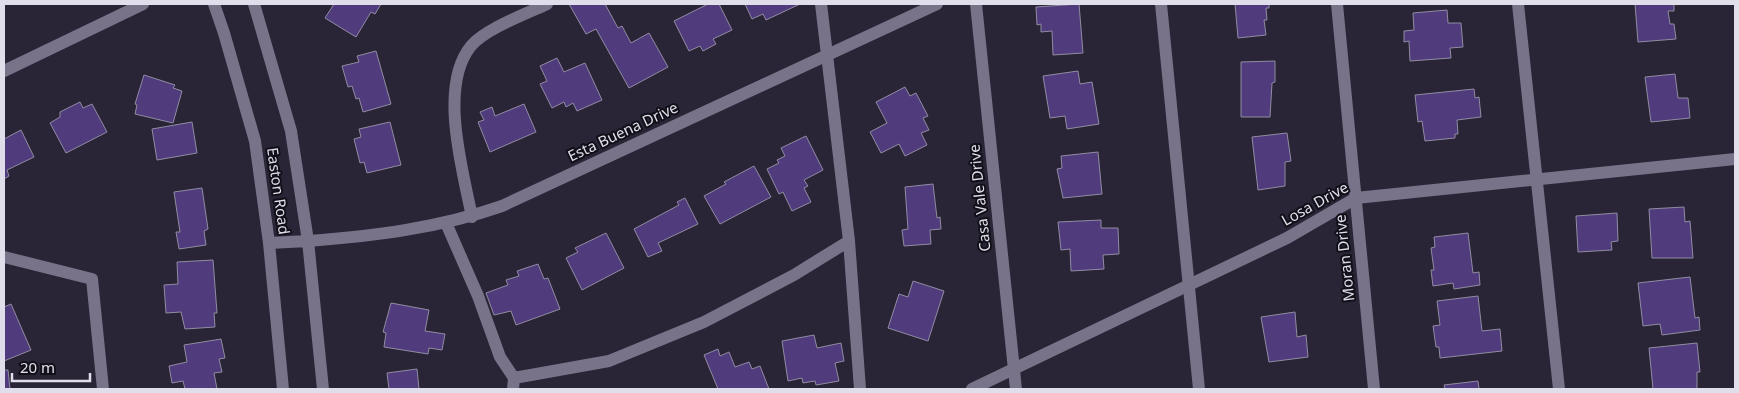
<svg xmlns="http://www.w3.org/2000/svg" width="1739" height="393" font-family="'Noto Sans',sans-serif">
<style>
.building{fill:#503c7d;stroke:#918ca2}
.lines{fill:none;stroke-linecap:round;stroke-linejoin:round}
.service{stroke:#787389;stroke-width:12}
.minor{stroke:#787389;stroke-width:12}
.secondary{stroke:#787389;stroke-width:12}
.labels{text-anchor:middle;stroke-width:4;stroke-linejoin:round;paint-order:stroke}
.street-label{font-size:15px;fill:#e1deeb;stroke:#110f17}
</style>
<rect width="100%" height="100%" fill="#292436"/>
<path class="building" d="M334 4H381L375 14 371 12 356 37 325 18Z
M569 4H605L618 28 622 26 631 43 649 33 668 67 629 88 596 29 586 34Z
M708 4H719L732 30 713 39 716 44 703 51 700 46 689 51 674 21Z
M745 4H800L766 20 763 14 752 19Z
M1079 4 1083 53 1053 55 1052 31 1041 32V24L1037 25 1036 7Z
M1227 4H1269V8H1266L1267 20H1264L1266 35 1238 38 1235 4Z
M1635 4H1674V11H1668L1670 24H1674L1676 39 1638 42Z
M1447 10 1448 23H1461L1463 47 1450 48 1451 58 1410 61 1409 41 1404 42V31L1414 30 1413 13Z
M376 51 391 104 363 112 359 98 356 99 352 86 348 87 342 66 359 62 357 56Z
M557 58 564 72 585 63 602 100 577 111 573 103 566 107 564 102 552 108 540 84 547 81 540 66Z
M1275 61V82L1272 83 1270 117H1241V62Z
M1078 71 1080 84 1092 82 1099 124 1067 129 1065 116 1050 118 1043 76Z
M1675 74 1678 98H1688L1690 118 1651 122 1645 77Z
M144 75 175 85 173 88 182 91 173 123 135 114 137 105 135 104Z
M905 87 910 96 916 93 928 116 923 118 929 130 921 133 927 145 905 156 899 144 881 153 870 132 887 123 876 102Z
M1474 89 1475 98 1479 97 1481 117 1457 120 1458 134H1455V138L1425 141 1422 121 1418 122 1415 95Z
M80 102 83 108 92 104 107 132 66 153 50 123 60 117V112Z
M524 104 536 132 490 152 478 122 484 120 480 112 492 107 495 116Z
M192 122 197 153 157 160 152 129Z
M390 122 401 165 367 173 364 162 360 163 354 139 361 137 359 129Z
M21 130 34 157 7 170 9 176 4 179V139Z
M1287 133 1291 161 1285 162V186L1258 190 1252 137Z
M806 136 823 170 804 180 808 186 804 188 811 202 792 211 783 192 779 194 767 169 779 163 777 160 785 156 781 148Z
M1098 152 1102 194 1063 198 1057 169 1062 168 1061 156Z
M754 166 771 197 720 224 704 196 726 184 724 182Z
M933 184 937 218 940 217 941 229 930 230 931 244 904 246 902 230 908 229 905 187Z
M202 188 208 229 204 231 206 245 179 249 176 232H180L174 192Z
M685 198 698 224 658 243 662 251 648 257 634 229 679 205 677 202Z
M1684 207 1685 222 1690 221 1693 258H1652L1649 209Z
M1617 213 1618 241 1611 242 1612 250 1578 252 1576 216Z
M1101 220V228H1118L1119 254 1103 255 1104 269 1071 271 1070 249 1061 250 1058 222Z
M606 233 624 268 582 290 566 258 578 252 575 248Z
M1468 233 1473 273 1479 272 1480 285 1454 289 1453 283 1433 286 1431 270H1434L1431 248 1435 247 1434 237Z
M213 260 217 313H214L215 327 185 329 181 312 166 313 164 285 178 284 177 262Z
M538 264 544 279 548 278 560 309 516 325 511 311 494 315 486 293 508 285 506 280 519 276 517 271Z
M1690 277 1695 318 1699 317 1700 330 1662 335 1660 324 1643 326 1638 283Z
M913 281 944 291 928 341 888 328 899 294 908 297Z
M1478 296 1482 331 1500 329 1502 351 1440 358 1439 347H1436L1433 326 1440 325 1437 301Z
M391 303 429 310 425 331 445 334 442 350 429 348 428 354 384 347 386 333 383 332Z
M11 304 31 350 4 361V307Z
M1295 312 1297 337 1306 335 1308 357 1269 362 1261 317Z
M814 335 817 348 841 343 844 361 835 363 839 381 816 385 815 381 803 383 802 378 788 381 782 341Z
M221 339 225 358 219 359 222 372 214 373 217 389H185L183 381 172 383 169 366 187 362 184 345Z
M1697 343 1700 372H1697V389H1653L1649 348Z
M718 349 720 356 729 352 735 367 749 362 752 369 760 366 769 389H718L704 355Z
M417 369 419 389H389L387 373Z
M4 370H8L10 389H4Z
M1478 381 1479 389H1445L1444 385Z"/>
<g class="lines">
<path class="service" d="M821 4 849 241 860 389
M1161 4 1199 389
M1518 4 1559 389
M472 217C463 171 438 86 471 46 485 29 526 14 547 4
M446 223 478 296 500 357 514 378
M4 257 92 279 103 389
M513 389 514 378 609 361 704 322 794 275 849 241"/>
<path class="minor" d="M976 4 1016 389
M1337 4 1374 389
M4 71 143 4
M308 241C374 236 439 228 502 206L937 4
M972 389 1287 238 1356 198 1735 159"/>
<path class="secondary" d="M214 4 224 33 255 141 269 243 283 389
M254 4 291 131 308 241 323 389
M269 243 308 241"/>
</g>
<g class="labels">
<g class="street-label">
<text transform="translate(623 132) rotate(-25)" y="5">Esta Buena Drive</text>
<text transform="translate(278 191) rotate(82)" y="5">Easton Road</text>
<text transform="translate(980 198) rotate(-96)" y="5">Casa Vale Drive</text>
<text transform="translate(1315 204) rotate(-29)" y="5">Losa Drive</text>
<text transform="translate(1345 258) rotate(-96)" y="5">Moran Drive</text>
</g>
</g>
<rect width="1739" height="393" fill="none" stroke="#e1deeb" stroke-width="10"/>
<path d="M12 373v8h78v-8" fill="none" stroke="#e1deeb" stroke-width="2.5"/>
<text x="20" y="373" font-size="15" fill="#e1deeb" stroke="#110f17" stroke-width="4" paint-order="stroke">20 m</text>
</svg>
